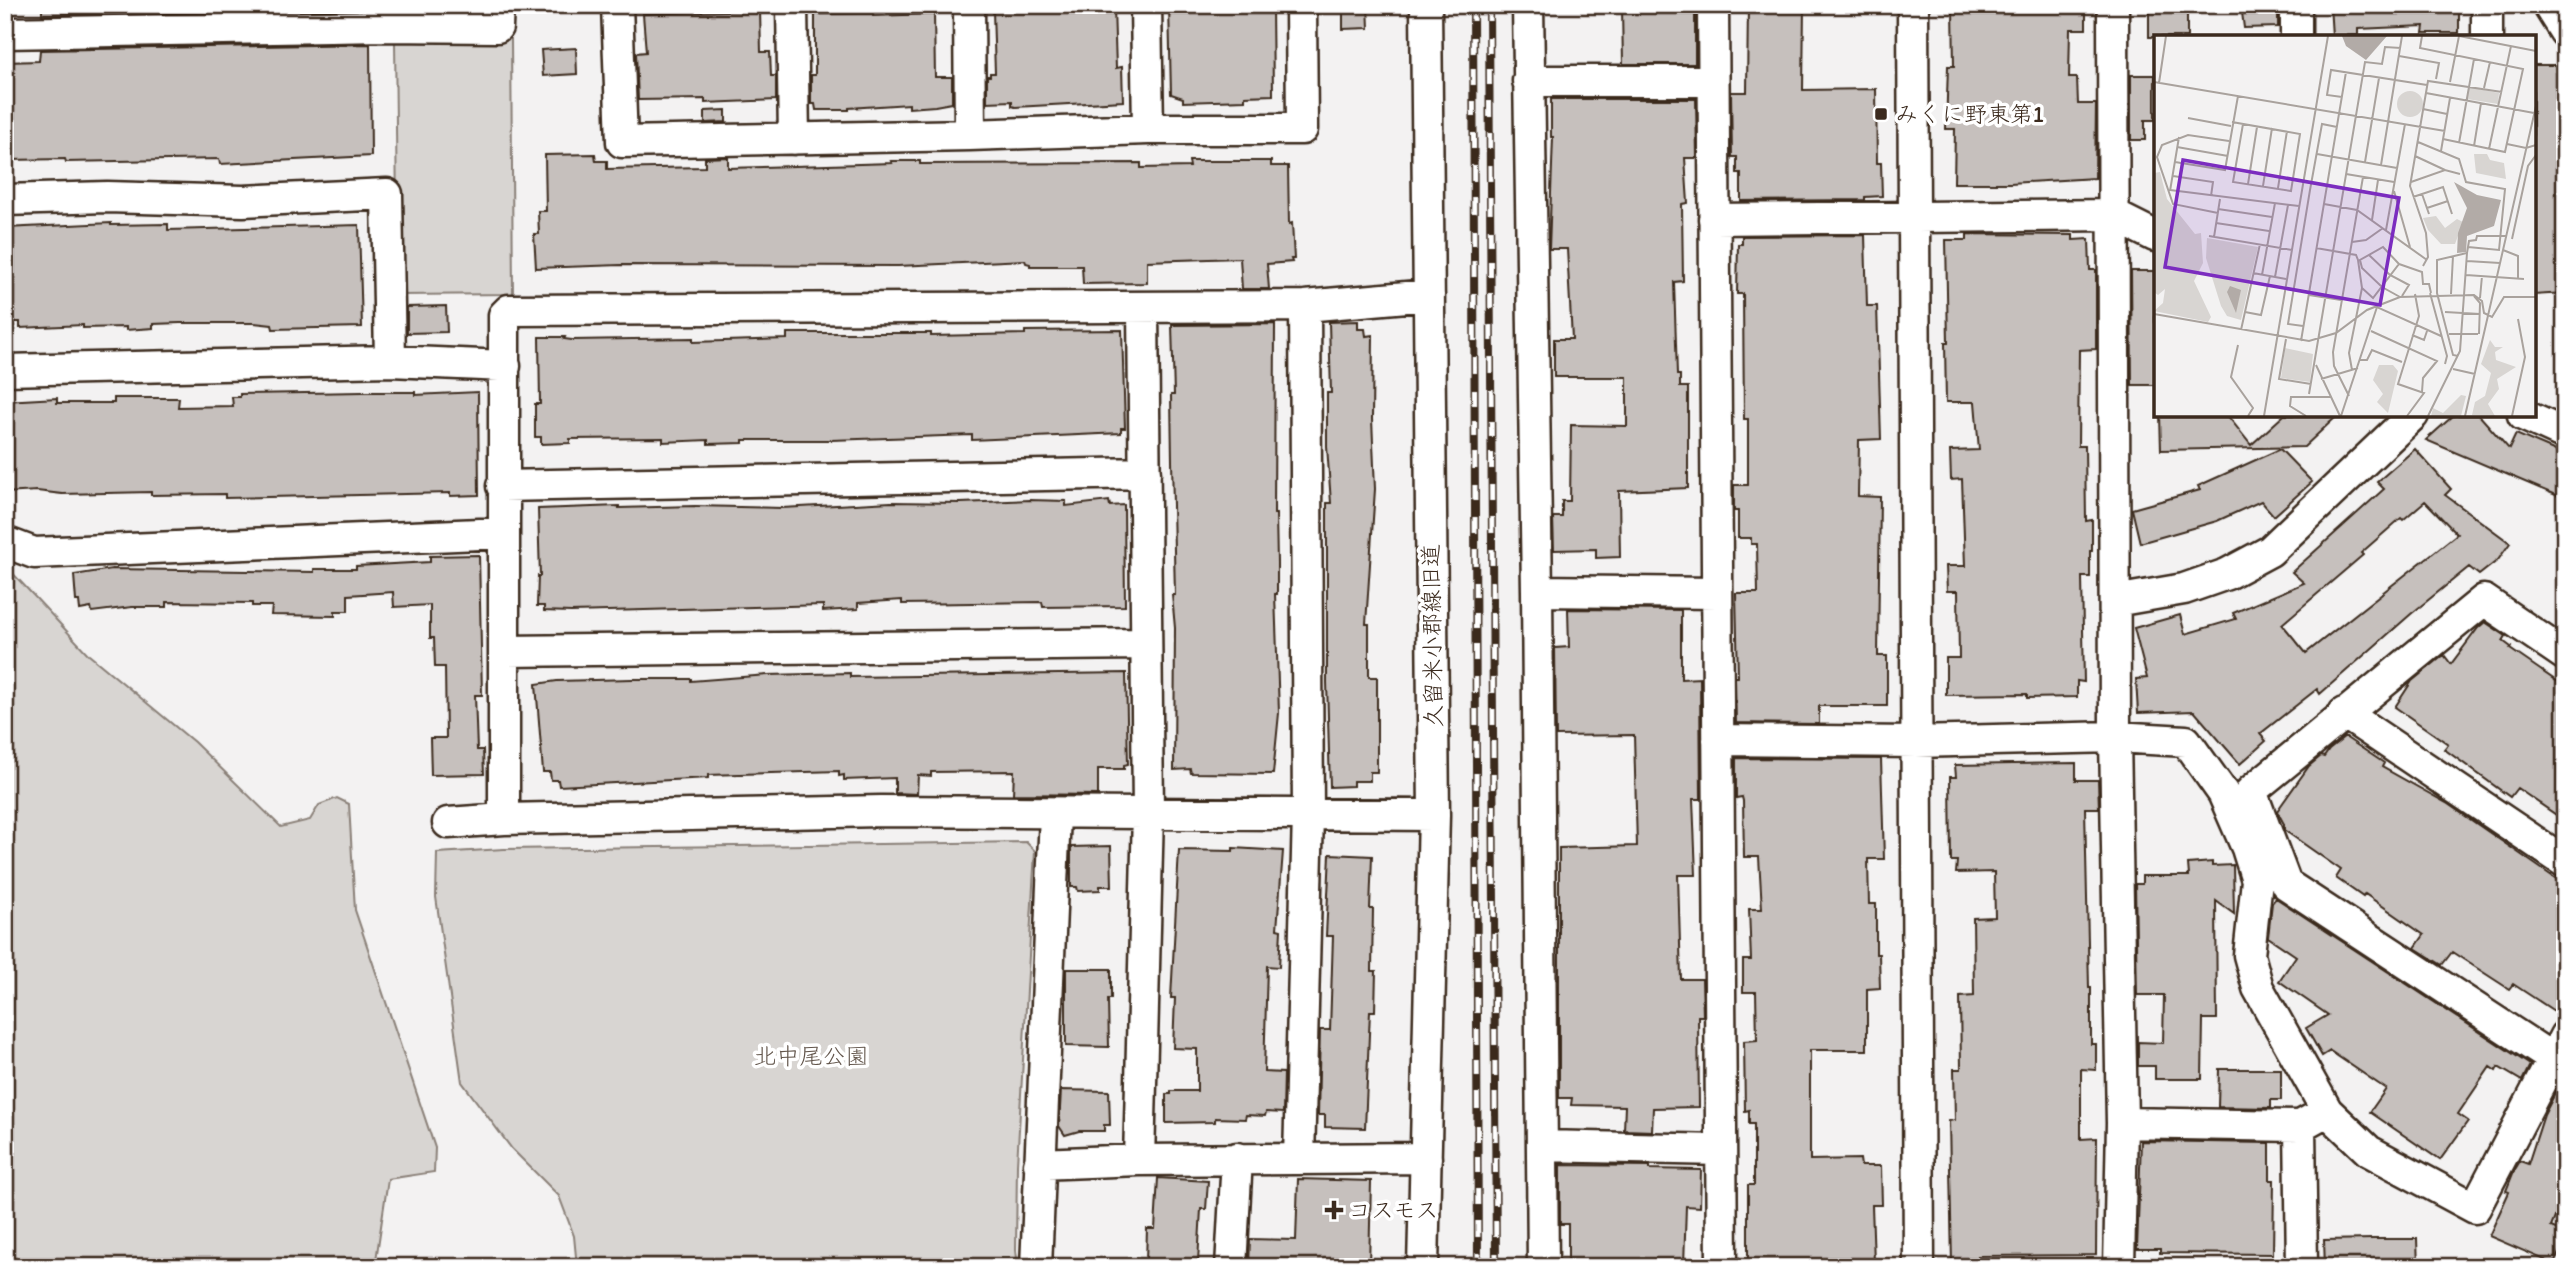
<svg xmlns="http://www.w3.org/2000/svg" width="2570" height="1272" font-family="Itim,'Klee One',sans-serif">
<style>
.green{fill:#d8d5d2;stroke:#8a8078;stroke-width:2}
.building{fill:#c6c0bd;stroke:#3b2a1e;stroke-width:2;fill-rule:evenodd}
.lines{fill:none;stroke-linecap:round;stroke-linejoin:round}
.minor-casing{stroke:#3b2a1e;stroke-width:35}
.minor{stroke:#fff;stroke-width:30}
.rail-casing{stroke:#3b2a1e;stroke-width:8}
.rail{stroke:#fff;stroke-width:5;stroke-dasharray:16;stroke-linecap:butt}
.poi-dot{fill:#3b2a1e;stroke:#fff;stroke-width:2.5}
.labels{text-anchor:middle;stroke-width:7;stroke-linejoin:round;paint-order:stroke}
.poi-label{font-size:23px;fill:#3b2a1e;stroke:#fff;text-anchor:start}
.street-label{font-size:23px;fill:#3b2a1e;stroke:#fff}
.park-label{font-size:23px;fill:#62554b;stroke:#fff}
.inset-road{fill:none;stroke:#a9a29d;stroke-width:2}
.view{fill:#7b2cbf;fill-opacity:0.15;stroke:#7b2cbf;stroke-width:3.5}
.inset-edge{fill:none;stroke:#3b2a1e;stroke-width:3.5}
</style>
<rect width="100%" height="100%" fill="#f3f2f2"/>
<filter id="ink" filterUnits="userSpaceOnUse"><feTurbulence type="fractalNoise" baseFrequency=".0143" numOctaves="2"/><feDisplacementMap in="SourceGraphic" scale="14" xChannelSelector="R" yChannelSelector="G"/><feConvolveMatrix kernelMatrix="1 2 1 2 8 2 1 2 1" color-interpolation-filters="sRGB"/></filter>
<g filter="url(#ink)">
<path class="green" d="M511 39 513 294 398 295 395 41Z
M5 565 89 655 194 742 281 827 310 820 319 805 337 798 349 804 355 910 435 1148 434 1172 388 1179 375 1267H5Z
M1026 842 1035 851 1017 1164 1016 1250 1018 1267H577L574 1236 559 1196 512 1149 462 1082 436 897 437 853 504 849Z"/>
<path class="building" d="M42 5H369V9L42 15Z
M1169 5H1213V8L1272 7 1273 95 1245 96V100L1183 102V98L1171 94Z
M1343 5H1368L1369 28 1343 29Z
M1748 5H1804L1803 90 1876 89 1877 163H1881L1882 196 1865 197V200L1741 201V173H1737V157H1732L1731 92H1747Z
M1959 5H2086V29H2070L2069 78H2077L2078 104H2096L2095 178 2010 183H1954L1955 129H1946L1948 66H1954L1953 7Z
M2149 5H2187V37H2149Z
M2241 5H2278V27L2244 28Z
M2330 5H2459V33H2423L2424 26 2358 29V35L2332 36Z
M1695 6V64H1623L1622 8Z
M1083 8H1114L1116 68 1122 67 1123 101 1015 107 1012 106V101L987 102V76H990V73H995L993 11Z
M760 10 761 52H770L771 76H776V100L705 103V99L638 100 636 53 646 52 643 14Z
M873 13V16L934 14 935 77H952V103L935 106 909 108V104L849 108V110H816L815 104H811V75H815V14Z
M370 44 371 156 220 164 219 159 66 162 65 159 9 160 8 157H5V62L39 61 40 50Z
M576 48 577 74 543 76 541 50Z
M2533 65H2565V168H2560L2565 293 2533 295Z
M2131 75H2155V120H2145V140H2131Z
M1551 99H1696L1697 158H1685L1688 203 1682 204 1683 281 1674 282 1677 375H1680V387H1688V488L1619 491 1620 557 1596 558V549L1554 550 1553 517H1562V501H1570L1571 425 1627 426V377H1554V339H1572L1567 249H1549L1553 137H1551Z
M726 110V122L705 123V111Z
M595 154 596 161H607V169L705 167V158L728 157V168L892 163 891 161H920V164L1141 163V168L1190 167 1189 161H1271V166H1288L1289 224 1292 223 1294 259H1291L1292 262 1267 264 1269 289H1242L1240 258 1147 261V283L1083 284 1082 266H1030V264L1026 263 1025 260 898 266 621 265 536 268 534 234H539L538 211H546L545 155Z
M111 223V225L168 224V230L359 225 362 327 273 329 272 325 254 323H180L153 324V328L126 330V327L83 328V325L20 328V322H5V228Z
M1967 234 2073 235V240L2089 239 2090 270H2096V349L2079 350 2078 446H2085L2086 521 2092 520V551H2090V577H2082L2084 682 2077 681V697L2027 698V694L1946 695V658H1959L1958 591H1947L1946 566H1965L1962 479 1951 480 1950 451 1979 450 1975 402H1946L1945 343H1948L1946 240H1967Z
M1865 235 1867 306H1877L1881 439 1859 440 1858 496 1880 497 1878 656H1887V706H1819V724L1736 723 1735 677H1738L1736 593H1758L1757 544H1751V538H1738V511H1734V485H1748V419H1744L1743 294H1737L1738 244H1742V236Z
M2131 271H2155V385H2132Z
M446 306 447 332 407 333V307Z
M1358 321V329H1365L1366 336 1373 335 1372 419 1375 489 1366 624H1369V677H1377V772H1370V781H1353V786L1330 787 1327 682V503H1331L1327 446V393H1331L1329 322Z
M1275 324 1274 514H1276L1277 563V594H1275L1279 713 1273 774 1191 773 1190 769 1174 770 1175 628 1172 595H1175L1172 461 1171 395H1174L1172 325Z
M1122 330 1125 428H1121V433L972 440V435L831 440H743V443L708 444V440L663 442V438L570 439V443L541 444V437H535V404H540L539 337H565L564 339 572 340 693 338V342L787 339V333H931V336L1025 334V331Z
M363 392H415V395L478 392 479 495 450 496V493L225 498V494L151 495V492L62 494 37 491 5 493V401L57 398V403H114V398H179L178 407 233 406 232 397H240V394Z
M2160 415H2227L2251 445 2284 415H2338L2304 447 2161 450Z
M2454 415H2479L2509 449 2516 434 2565 455V499L2426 440Z
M2280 449 2312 482 2274 516 2261 501 2217 521 2140 543 2132 509 2200 490 2198 486Z
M2415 449 2451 489 2445 495 2510 543 2498 560 2479 575 2469 567 2411 614 2320 694 2317 689 2260 734 2266 741 2240 764 2194 711 2138 713 2136 679 2147 678 2134 628 2180 615 2185 634 2236 619 2233 613 2304 583 2292 572 2384 489 2377 482ZM2425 501 2457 534 2306 653 2282 624 2363 555 2361 553 2401 518 2403 520Z
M1029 500 1066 501V506L1109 501 1110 506 1124 505 1125 606 1043 607 1042 602 902 604V600L858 603V609L823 611V605L571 612 544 611V606H537L538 576H540L538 509 619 506V508L695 506 782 508 891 502 961 503Z
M479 555 482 695H475L477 750H483L484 774 431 775 430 738H446L445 667H435L434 638H430V605L394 607 393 592 348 595V611H335V616L271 615 272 606H252V603L167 602V607H132L92 612 91 608 80 610 79 601H76L74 575 112 569 314 572V569H356V566L430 562V556Z
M1568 609 1681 610V679L1700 678 1701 799H1693L1696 875H1678L1681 979H1702L1703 1016H1698L1699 1107 1653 1108 1652 1131 1624 1130 1625 1106 1571 1105 1572 1098H1559V848L1637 846 1634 735 1556 736 1555 648 1569 647Z
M2485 622 2506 636 2503 641 2511 647 2510 649 2565 687V821L2517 788 2510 797 2444 749 2448 744 2395 707 2412 681 2444 655 2451 664 2478 628Z
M850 673V677L1126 673 1128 764 1124 765V769H1098V795L1013 794 1014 771 931 772V776L918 775 917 794 895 793V778L844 780V775L839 776V771L708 775V778L559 786 558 780H551L550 772H543L536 684 557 681 632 679H691V681L768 675Z
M2345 737 2384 763 2382 767 2448 804 2565 885V995L2554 1011 2513 984 2509 989 2452 952 2442 965 2415 948 2424 935 2365 894 2363 897 2336 878 2341 870 2284 830V824L2277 811 2309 766 2321 756 2324 757 2329 750Z
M1736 758 1881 759 1884 859H1868L1869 904H1876V954H1879L1880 988 1867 989V1050H1810V1160L1860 1159 1861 1166H1881L1882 1205H1872L1874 1263H1748V1185H1754V1124H1749V1110L1745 1111 1744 1041 1757 1040 1756 992H1743V960H1751L1749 909H1762L1759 857H1744L1743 801 1742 797 1736 798Z
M2076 763V780H2098L2099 808H2085L2089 988H2091V1044H2096V1070L2081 1069V1139L2097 1138 2096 1255 1978 1256V1263H1952L1949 1121 1955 1120 1954 1069H1961L1960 997 1974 996 1973 918 1995 917 1994 872 1956 873 1957 861H1951L1950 777H1956L1955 765Z
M1111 846 1112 886H1100V890L1078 891 1077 887H1071V847Z
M1233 848 1283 851 1277 929 1281 930 1279 967 1267 966 1264 1072 1284 1073 1283 1113 1266 1112 1265 1116 1246 1115 1245 1119 1215 1118V1122L1166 1123V1094H1171V1091H1197V1049L1173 1048 1175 998H1171L1179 850 1233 851Z
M1330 854 1372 856 1370 909H1373L1372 971H1376L1375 1011H1370L1365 1128 1325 1127V1115H1318L1320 1030H1330L1333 936H1326Z
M2212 862V866L2233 865 2234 914 2216 901 2217 1019H2203L2202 1079H2155V1066H2138V1042L2163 1043 2164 995H2137L2135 884H2142V876H2189L2188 864Z
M2276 898 2530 1065 2522 1081 2498 1067 2496 1071 2490 1067 2458 1114 2468 1121 2440 1160 2370 1112 2386 1089 2330 1051 2322 1056 2306 1028 2328 1015 2279 981 2296 956 2268 937 2272 903Z
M1066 969H1111V999H1108L1109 1047 1066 1046Z
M2219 1069H2281V1100H2271V1108L2218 1107Z
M2562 1080H2565V1193L2551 1227 2565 1233V1240L2554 1264 2489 1236 2509 1192 2506 1191 2514 1171 2520 1161 2528 1164 2544 1115Z
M1061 1090 1109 1091 1110 1125H1104V1131H1079L1065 1135 1059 1126Z
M2141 1141 2270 1143V1180H2274L2273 1254 2160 1253V1249H2137Z
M1560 1165 1650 1166V1169L1701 1170 1700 1207 1686 1206 1684 1265 1568 1267V1224H1560Z
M1158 1178 1208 1181 1206 1209H1201L1198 1262 1146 1261 1147 1229H1155Z
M1298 1179 1371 1181 1369 1267H1249L1250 1239 1296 1240Z
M2373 1239H2417L2418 1267H2325L2324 1240Z"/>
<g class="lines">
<defs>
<path id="minor" d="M617 5 622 142 970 135 1148 129H1302L1301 5
M792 5 794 139
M969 5 970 135
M1146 5 1148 129
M1528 5 1537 591 1543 1267
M1713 5 1722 1267
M1913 5 1919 1267
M2113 5 2115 737 2122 1123 2119 1267
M2296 5V37
M2548 5 2565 32
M5 33 385 26 497 27 498 5
M2487 37V5
M1528 81H1713
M5 200 107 197 243 201 387 194 390 361
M1714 219 2113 215 2155 236
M5 370 390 361 505 366
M2523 415 2565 434
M502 486 1145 473
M5 542 34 553 503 533
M1537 591 1717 593
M2115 601 2184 589 2227 574 2270 551 2413 415
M504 651 1145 644
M2565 655 2484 600 2251 791 2286 884 2553 1059 2565 1063
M2344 713 2565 862
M1718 740 1916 742 2115 737 2186 741 2223 793 2247 848 2257 880 2249 955 2258 988 2327 1111 2300 1126 2302 1267
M504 819V315L509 310 1305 306 1429 295
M448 823 504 819 881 811 1434 815
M2327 1111 2369 1151 2475 1208 2565 1036
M2122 1123 2300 1126
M1542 1146 1721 1150
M1299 1159 1308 814 1305 306
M1139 1160 1148 813 1143 308
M1039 1164 1139 1160 1426 1158
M1036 1267 1055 814
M1231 1267 1237 1158
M1423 1267 1434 815 1426 5"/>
</defs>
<use href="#minor" class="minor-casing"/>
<use href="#minor" class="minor"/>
<defs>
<path id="rail" d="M1473 5 1478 1267
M1489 5 1496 1267"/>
</defs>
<use href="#rail" class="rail-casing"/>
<use href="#rail" class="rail"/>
</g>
</g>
<g class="poi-dot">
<rect x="1874" y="107" width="14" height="14" rx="3.5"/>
<path d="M1330.5 1199.5h7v7h7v7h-7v7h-7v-7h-7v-7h7z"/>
</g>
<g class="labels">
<g class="poi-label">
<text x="1895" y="122">みくに野東第1</text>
<text x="1348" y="1218">コスモス</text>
</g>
<g class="street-label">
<text transform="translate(1432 636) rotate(-91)" y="8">久留米小郡線旧道</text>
</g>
<g class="park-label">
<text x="811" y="1064">北中尾公園</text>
</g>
</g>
<g transform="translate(2154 35)">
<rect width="382" height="382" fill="#f3f2f2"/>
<path d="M315 52 345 58 344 69 313 64ZM243 69a13 13 0 1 1 26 0a13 13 0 1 1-26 0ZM320 119H333L336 125 350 128 352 144 322 138ZM6 137 13 164 41 199 47 198 49 228 40 246 57 282 54 287 0 276 9 268 11 254 4 260 0 257V138ZM282 181 291 193 303 184 309 187 301 209H287L274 195 269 183ZM53 203 104 212 87 285 73 281 67 271 52 223ZM336 305 341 312H349L341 317 342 325 362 332 343 344 345 354 334 369 341 381 318 380 321 367 331 361 337 338 327 329ZM131 313 159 319 156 347 127 343ZM225 330H239L244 336 234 378 223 367 229 359 219 345ZM307 360 312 361 307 381H277L279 373 289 378Z" fill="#d8d5d2"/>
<path d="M188 1H233L212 25 192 11ZM300 147 323 160 347 165 340 191 313 201 312 217 303 218 304 198 313 173ZM76 251 87 255 82 278 73 257Z" fill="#b2aba7"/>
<path class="inset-road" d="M268 1 266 13 369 34 351 117 289 104M305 1 382 16M245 21 285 28 282 44M0 47 291 96M296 47 305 1M5 48 12 1M330 53 336 27M272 58 380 78M188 62 173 60 177 35 273 50M269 74 293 79M34 83 77 91M78 87 146 99 137 156 79 147 89 89M264 107 305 124 312 147 351 154 345 215 314 212M305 108 320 24M353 109 372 113 382 110M320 111 327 68M23 112 74 121M335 114 357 11M287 116 296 63M163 119 243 133M261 121 291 135M21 127 71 135 84 61M211 127 225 43M227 130 248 1M192 139 240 147M19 141 59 147 57 161M257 147 291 135 306 139M94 149 103 92M109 151 118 93M124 153 133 96M16 155 145 171M16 156 25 102M240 156 256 212M268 159 275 179M259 162 289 152 298 179M170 169 203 175 273 225M273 173 294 166M64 174 118 182M64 178 19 169 3 122 8 110 34 100 75 106M218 185 224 145M62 188 115 196M232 195 251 89M55 201 138 215M60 202 66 164M358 204 374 131 382 120M198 207 212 205 229 193M162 213 202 220 204 225 208 253 195 318 198 335M349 215 364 221V243M215 220 236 240 255 250 248 261M313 226 346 228M245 229 229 212 206 225 208 233 228 252 246 262M269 231 274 222 272 198 256 151 274 46 348 57M99 238 132 244M108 240 121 168M312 240 370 244M121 242 134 170M208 253 219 263 245 229 268 237 269 249H275L277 258M276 258 293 321 291 329M297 259 299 221M155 260 187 265M320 261 326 268 325 299M326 263 328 241M91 277 107 280 116 241M291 277 326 279M0 279 155 306 182 298 213 275 246 262 320 260 328 266 330 278 338 282 350 262H382M149 291 134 289 156 155 168 89 183 92M87 295 106 209M217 296 283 326 269 343 268 357M295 299H324M258 300 270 305 273 296M132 304 125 344 157 349M147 306 192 37M84 310 77 342 99 373 94 381M304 321 299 320 283 258V225L313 218 315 206 322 205 323 201H352M206 325H213L218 315 248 327M162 330 186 381M299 334 321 339M167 344 204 333M155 359 211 27 228 29 231 12 247 13M195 361 180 331 179 317 209 142M110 381 174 1M152 381 136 371 137 362H176M187 381 223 272 287 301M253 381 270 358 244 349 265 281 261 259M274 381 306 316 313 218M311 381 382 71M358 381 371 322 364 284"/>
<path class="view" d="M29 125 245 163 226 270 11 232Z"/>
<rect width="382" height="382" class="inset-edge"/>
</g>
<rect width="2570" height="1272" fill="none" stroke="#fff" stroke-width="28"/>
<rect x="14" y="14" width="2542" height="1244" fill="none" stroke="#3b2a1e" stroke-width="2.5" filter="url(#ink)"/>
</svg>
